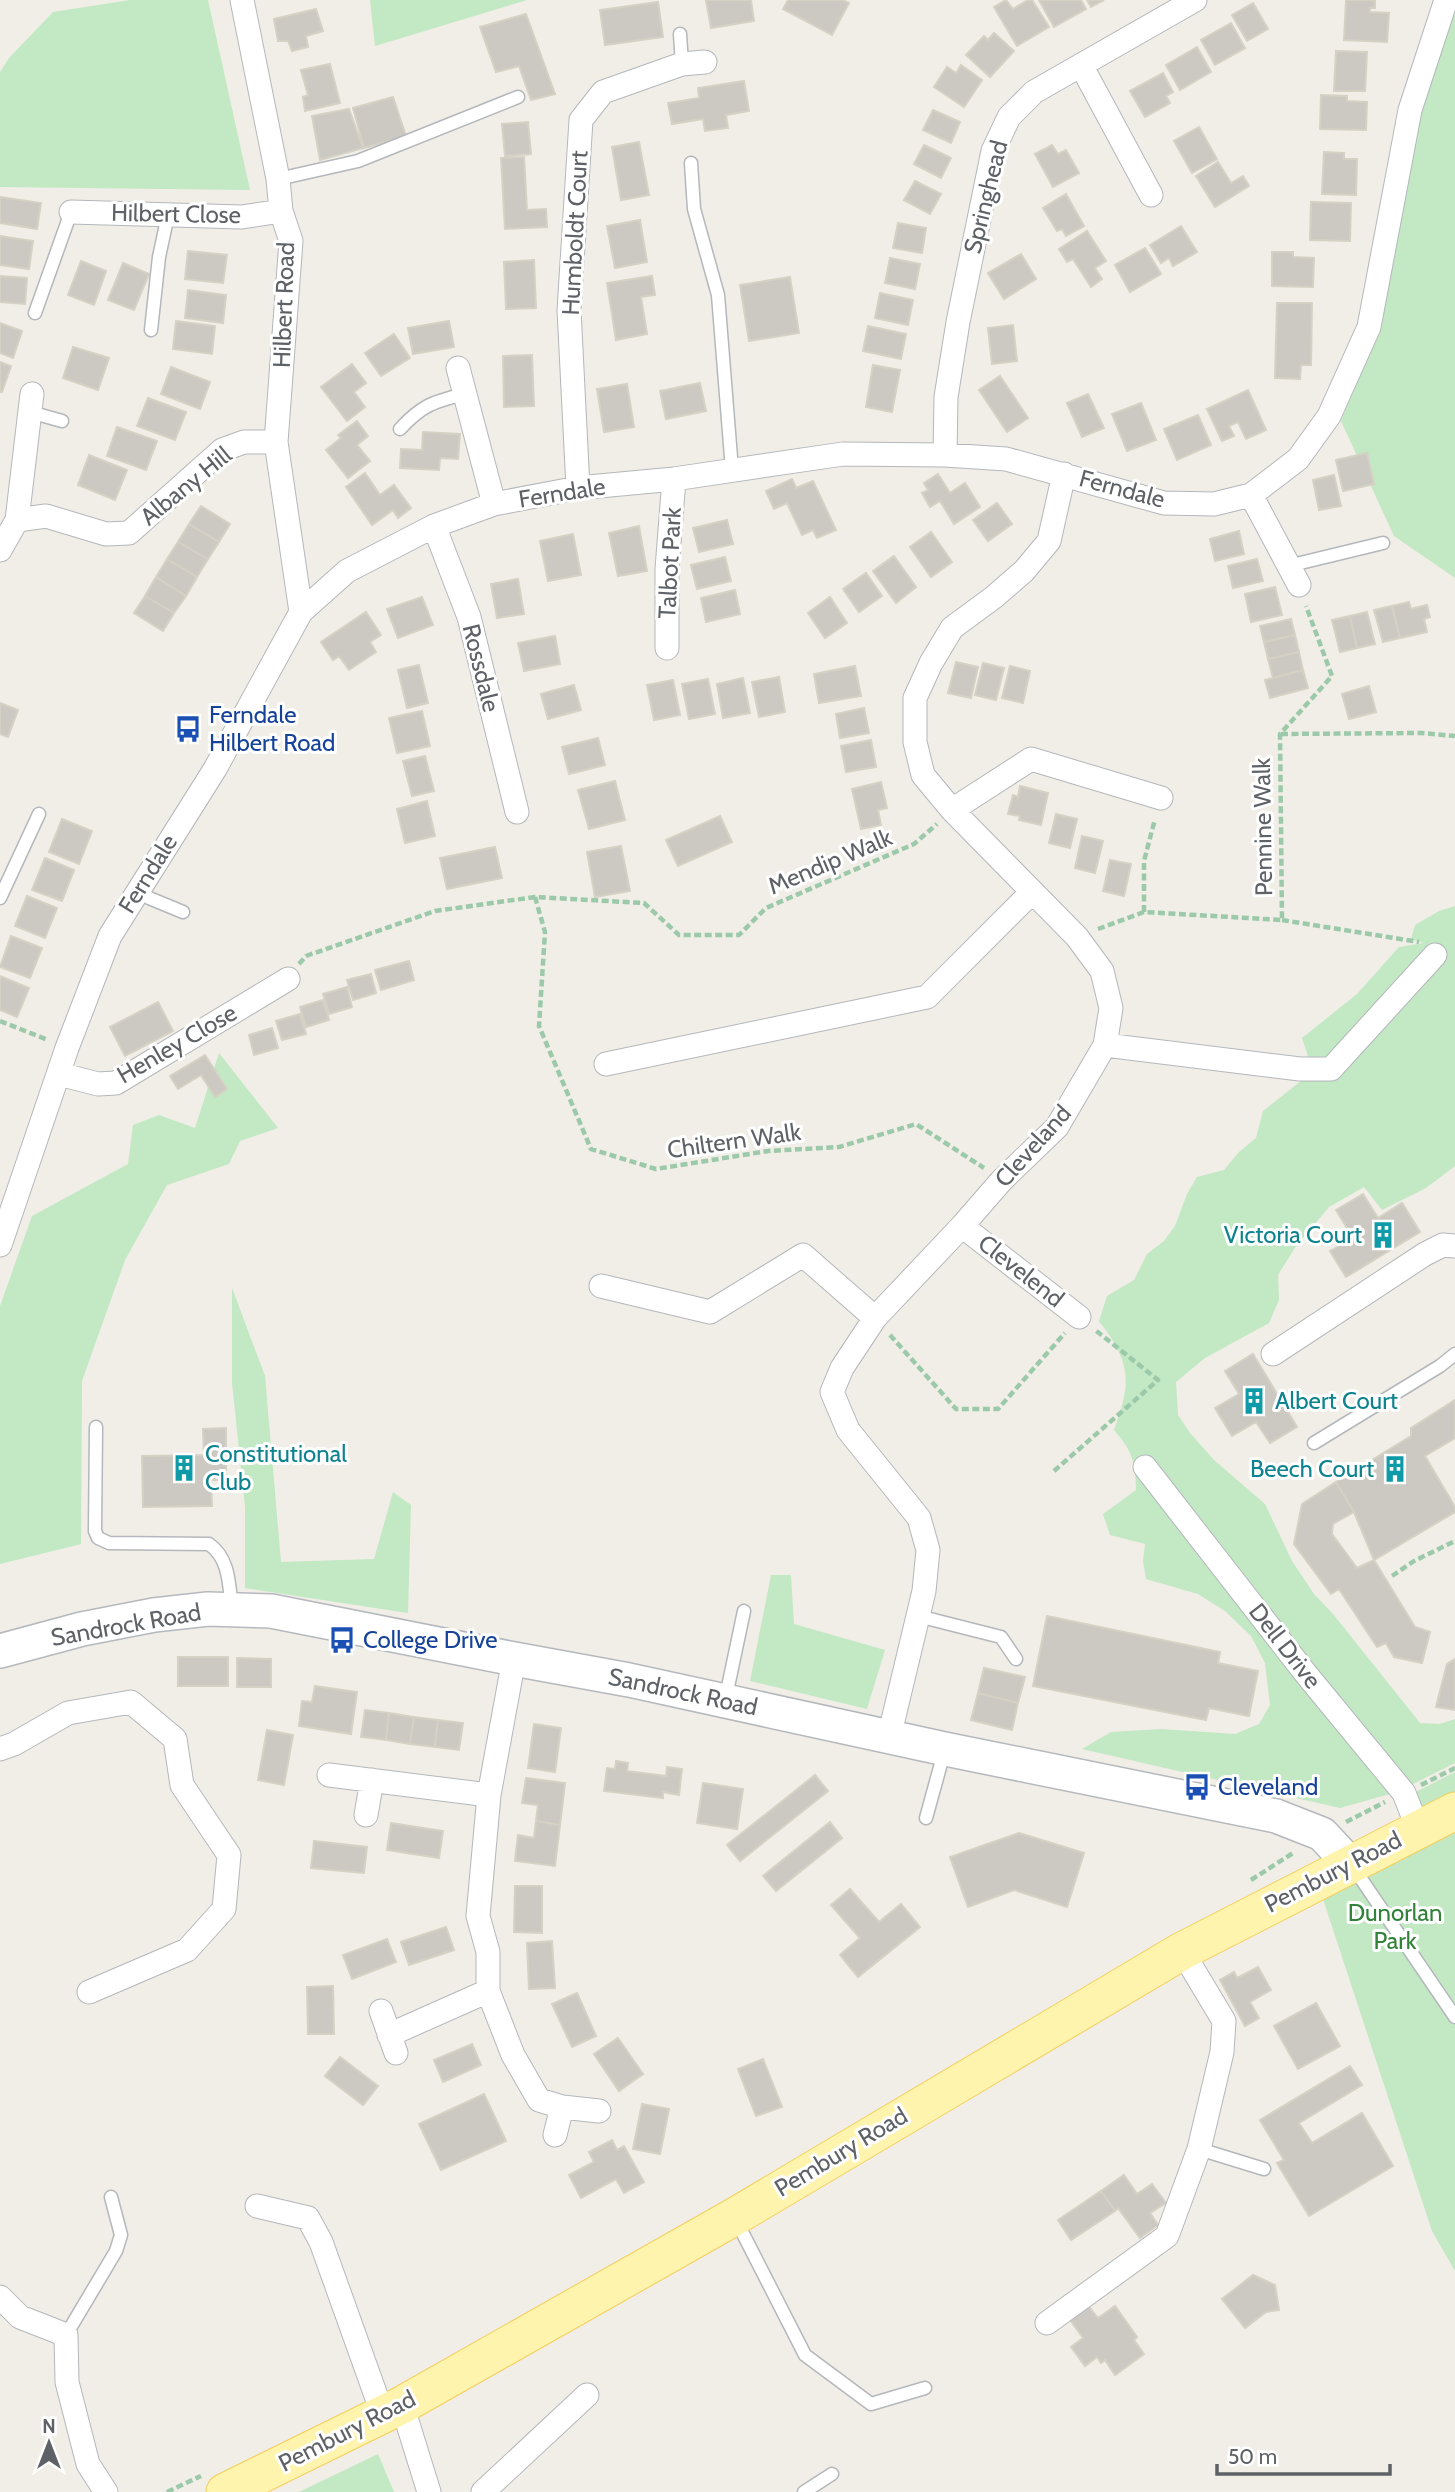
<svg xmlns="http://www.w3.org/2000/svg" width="1455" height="2492" font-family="Cabin,sans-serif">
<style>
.green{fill:#c2e8c4}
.building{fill:#ccc9c3;stroke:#d5d1c4;stroke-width:2}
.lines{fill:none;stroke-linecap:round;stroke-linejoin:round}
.lane-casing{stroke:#b4b7bb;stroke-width:15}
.street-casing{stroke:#b4b7bb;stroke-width:25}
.secondary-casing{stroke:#b5b9be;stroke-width:36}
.primary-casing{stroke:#f5ce5a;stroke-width:39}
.path{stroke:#9bc9aa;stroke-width:4.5;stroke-dasharray:7 3.5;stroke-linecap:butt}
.lane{stroke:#fff;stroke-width:12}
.street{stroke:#fff;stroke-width:23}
.secondary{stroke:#fff;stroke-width:33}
.primary{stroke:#fff4ad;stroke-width:37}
.labels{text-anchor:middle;stroke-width:6;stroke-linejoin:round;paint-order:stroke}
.street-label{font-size:24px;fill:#5e6267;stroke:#fff}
.transit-label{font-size:24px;fill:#164399;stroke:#fff;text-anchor:start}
.culture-label{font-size:24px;fill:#0d838f;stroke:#fff;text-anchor:end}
.park-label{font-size:24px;fill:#318238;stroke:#fff}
</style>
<rect width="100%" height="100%" fill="#f0eee6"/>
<path class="green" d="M130 0H208L250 190 0 187V72L9 58 53 12Z
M370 0H527L375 46Z
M1455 0V578L1394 536 1341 421 1379 321 1417 110Z
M1455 906V1166L1426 1188 1382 1210 1364 1187 1329 1207 1296 1246 1278 1275 1279 1300 1269 1323 1205 1358 1176 1382 1178 1415 1190 1433 1214 1460 1265 1504 1292 1561 1314 1594 1333 1614 1420 1723 1440 1724 1455 1719V1763L1397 1792 1340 1808 1082 1749 1111 1732 1161 1729 1235 1734 1259 1724 1270 1705 1265 1663 1251 1636 1225 1611 1198 1594 1146 1579 1143 1561 1145 1544 1110 1535 1103 1514 1136 1490C1136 1463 1132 1450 1114 1430 1132 1382 1131 1362 1099 1321L1107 1296 1134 1280 1147 1254 1164 1241 1175 1226 1187 1194 1197 1177 1224 1170 1239 1152 1256 1138 1263 1111 1301 1081 1310 1062 1302 1038 1357 994 1399 947 1424 943 1411 939 1415 925 1439 911Z
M219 1053 278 1128 240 1141 229 1164 167 1185 125 1260 82 1381 81 1544 0 1564V1306L32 1216 128 1164 133 1125 159 1115 195 1128Z
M232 1288 265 1376 281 1562 374 1559 393 1492 411 1505 408 1613 245 1588V1507L232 1383Z
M771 1575H791L794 1624 885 1650 867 1709 750 1681Z
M1455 1772V1794L1415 1814 1408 1796Z
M1455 1827V2271L1432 2231 1322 1896Z
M378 2454 394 2492H299Z"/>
<path class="building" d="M706 0H751L754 21 711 28Z
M788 0H843L849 3 832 35 783 9Z
M1006 0 1013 9 1028 0H1032L1049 27 1017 46 994 7Z
M1039 0H1081L1086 9 1054 27Z
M1087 0H1104L1091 7Z
M1346 0H1375V8H1370V12L1389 13 1387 42 1344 40Z
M658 2 663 37 605 45 600 10Z
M1253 3 1268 29 1247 41 1232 15Z
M316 9 323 31 306 36 308 47 292 51 288 41H278L274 19Z
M526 14 555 94 531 100 519 66 496 72 480 27Z
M1231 23 1245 48 1215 65 1201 40Z
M994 33 1014 51 990 77 966 55 984 36 988 40Z
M1197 47 1211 72 1180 90 1166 65Z
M1336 51 1367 52 1365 91H1334Z
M330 64 340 103 305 111 303 97 308 95 301 70Z
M961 65 982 80 964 107 934 87 947 67 956 73Z
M1163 73 1173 92 1166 96 1170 103 1145 117 1130 91Z
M744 81 749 111 726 115 728 128 705 131 703 119 672 124 668 103 699 98 698 88Z
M1321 95 1347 96V101L1367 102 1366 130 1320 129Z
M393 97 406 136 364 148 353 108Z
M349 109 363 148 320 160 312 116Z
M933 110 960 122 951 143 923 130Z
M528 122 531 154 505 156 502 124Z
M1199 127 1217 159 1192 173 1174 141Z
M639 142 649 195 621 200 612 147Z
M924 145 951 158 941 178 914 164Z
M1052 145 1058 154 1066 150 1079 173 1053 187 1035 154Z
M1324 152 1344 153V159H1357L1356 195 1322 194Z
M524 157 527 210 546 209 547 227 505 229 501 158Z
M1218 162 1231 183 1243 176 1249 186 1215 207 1196 176Z
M915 181 941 194 930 214 904 200Z
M1066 194 1084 226 1066 236 1062 229 1057 231 1043 208Z
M0 197 41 203 37 229 0 223Z
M1311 202 1351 203 1350 241 1310 240Z
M640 220 647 262 615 268 607 226Z
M898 223 926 228 922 253 893 248Z
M1181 226 1197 252 1173 266 1169 258 1161 263 1150 245Z
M1087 231 1106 261 1095 268 1102 279 1091 287 1073 259 1067 262 1059 249Z
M0 236 33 241 29 269 0 265Z
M1145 248 1161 274 1130 292 1115 265Z
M188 251 227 255 223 283 185 279Z
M1272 252H1293V257L1314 258 1313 287 1272 286Z
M1021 254 1036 279 1004 299 988 273Z
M890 258 920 264 915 289 885 283Z
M534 260 536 308 506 309 504 262Z
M81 261 106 271 94 305 68 295Z
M123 263 149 274 134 310 108 300Z
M0 276 27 278 25 304 0 302Z
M652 276 655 295 641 297 647 334 616 340 607 283Z
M790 277 799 333 749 341 740 285Z
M188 290 226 295 223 323 185 318Z
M880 293 913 300 908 325 875 318Z
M1277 303H1312L1311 365H1301L1300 379 1275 378Z
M176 321 215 326 212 354 173 349Z
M449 321 454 347 413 354 408 328Z
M0 323 22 331 13 358 0 353Z
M1013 325 1017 361 992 364 988 328Z
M868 326 906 334 901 359 863 351Z
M394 334 410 358 381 376 365 353Z
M73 347 109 358 98 390 63 378Z
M532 355 534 406 504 407 503 356Z
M0 362 11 366 2 392H0Z
M352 364 366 383 354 392 365 407 347 421 321 387Z
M873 365 900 370 892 412 866 407Z
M171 367 210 382 200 409 161 394Z
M1000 376 1028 418 1007 432 979 390Z
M700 383 706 411 666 419 660 391Z
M627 384 634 427 604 432 597 389Z
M1248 390 1266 430 1246 439 1238 422 1229 426 1234 436 1222 441 1207 409Z
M1088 394 1104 428 1082 437 1067 403Z
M148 398 186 412 175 440 137 426Z
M1141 403 1156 440 1127 451 1112 414Z
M1198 415 1211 445 1177 460 1164 429Z
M357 421 368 436 357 445 370 461 348 478 326 450 341 438 338 435Z
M117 427 157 441 146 470 107 456Z
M423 432 460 434 458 459 440 458 439 470 400 468 401 449 422 450Z
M1367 453 1374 484 1343 491 1336 460Z
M89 455 127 470 115 500 78 485Z
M365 473 380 495 394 485 411 508 398 518 393 510 372 525 346 487Z
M938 474 950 493 965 483 980 507 954 524 940 501 930 507 922 493 928 490 924 483Z
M1334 475 1341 506 1319 510 1313 480Z
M792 479 796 488 813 481 836 530 817 538 813 530 802 535 787 503 774 509 766 491Z
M997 503 1012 524 988 541 973 520Z
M201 506 230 524 219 542 189 524Z
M727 520 733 544 699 552 693 528Z
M189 524 219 542 208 559 178 542Z
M639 526 647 571 618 576 609 533Z
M1239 531 1244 554 1215 561 1210 539Z
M931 532 952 562 931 577 910 547Z
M573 534 581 575 548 581 540 541Z
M178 542 208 559 197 577 167 559Z
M894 556 916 587 896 603 873 571Z
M725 557 731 581 697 589 691 565Z
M167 559 197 577 186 596 156 577Z
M1257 559 1263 581 1233 588 1228 566Z
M866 573 882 596 859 612 843 589Z
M156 577 186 596 174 613 145 596Z
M518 579 524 614 497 618 491 584Z
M1275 587 1282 615 1251 622 1245 594Z
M735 590 740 614 706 622 701 598Z
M145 596 174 613 163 631 134 613Z
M422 597 433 625 398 638 387 609Z
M830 597 847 623 825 638 808 613Z
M1409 602 1411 609 1427 605 1430 617 1424 619 1427 632 1400 638 1392 606Z
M1392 606 1400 638 1383 642 1374 610Z
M366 612 381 635 370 642 376 652 349 670 339 656 333 660 321 642Z
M1367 612 1375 644 1357 648 1350 616Z
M1350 616 1357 648 1340 652 1332 620Z
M1291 619 1295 635 1264 642 1260 626Z
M1295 635 1299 652 1268 659 1264 642Z
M555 636 560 664 524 671 518 643Z
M1299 652 1303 670 1273 678 1268 659Z
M956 662 978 667 971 698 948 693Z
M983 663 1004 668 996 700 975 695Z
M419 665 428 703 407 708 398 670Z
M855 666 861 696 819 703 814 674Z
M1010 666 1030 671 1023 703 1002 698Z
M1303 670 1308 688 1270 698 1265 680Z
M779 677 785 712 759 717 752 682Z
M743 678 750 713 723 718 717 684Z
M708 679 715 714 689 719 682 684Z
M673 680 680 715 654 720 647 685Z
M574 685 581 710 548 719 541 694Z
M1369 686 1376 712 1349 719 1342 694Z
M0 703 18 710 8 737 0 734Z
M864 708 869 733 840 738 836 714Z
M422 711 430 746 397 753 389 718Z
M598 738 605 765 569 774 562 747Z
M871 740 876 767 846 772 841 746Z
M425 756 434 791 412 796 403 761Z
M615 781 625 820 589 829 578 790Z
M881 782 887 808 878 810 881 825 861 829 852 789Z
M1020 786 1048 793 1041 825 1019 820 1020 816 1008 814 1013 795 1018 797Z
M427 801 435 836 405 843 397 809Z
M1056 814 1077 819 1070 848 1049 843Z
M720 816 732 842 678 866 666 840Z
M62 819 92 831 79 864 49 852Z
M1082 836 1103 841 1095 873 1075 868Z
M621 846 630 891 595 897 587 852Z
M495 847 502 878 447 889 440 858Z
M45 858 74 870 62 901 32 890Z
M1110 860 1131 864 1124 896 1103 891Z
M27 896 57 908 45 938 15 926Z
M11 936 42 948 30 978 0 967Z
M409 961 414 980 381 990 375 970Z
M371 974 376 993 353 1000 347 980Z
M0 976 29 988 17 1017 0 1010Z
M347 987 352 1007 329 1014 323 994Z
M323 1000 329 1020 306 1027 300 1007Z
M158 1002 173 1031 125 1056 110 1027Z
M300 1014 306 1034 282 1040 276 1021Z
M272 1028 278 1048 254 1055 249 1035Z
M205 1055 227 1089 215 1097 201 1075 178 1089 170 1076Z
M1363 1194 1378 1218 1402 1203 1420 1232 1346 1277 1330 1251 1353 1238 1336 1210Z
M1253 1354 1297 1427 1270 1443 1256 1422 1232 1436 1215 1408 1239 1394 1225 1371Z
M1455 1400V1438L1425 1456 1455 1507V1512L1374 1560 1354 1512 1336 1482 1411 1436V1428Z
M226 1428V1480H211L212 1506 143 1507 142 1456 204 1455 203 1429Z
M1336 1482 1354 1512 1333 1524 1332 1534 1357 1568 1374 1560 1415 1627 1430 1632 1422 1663 1394 1657 1386 1643 1377 1647 1339 1589 1331 1594 1294 1544 1302 1504Z
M1047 1616 1220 1652 1218 1663 1258 1671 1249 1716 1209 1708 1206 1720 1033 1686Z
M178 1657H228V1686H178Z
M237 1658 271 1659V1687H237Z
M1455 1659V1710L1436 1707 1447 1664Z
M984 1668 1025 1677 1018 1703 978 1693Z
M315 1686 357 1692 351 1734 299 1726 302 1701 312 1702Z
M978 1693 1018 1703 1012 1730 971 1720Z
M365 1710 389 1713 386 1740 361 1737Z
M389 1713 414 1717 410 1744 386 1740Z
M414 1717 438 1720 435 1747 410 1744Z
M438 1720 463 1723 459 1750 435 1747Z
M534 1724 561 1728 555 1772 528 1768Z
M267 1730 293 1735 284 1785 258 1780Z
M616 1761 628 1763 627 1771 666 1776 667 1767 682 1769 679 1795 663 1792V1798L604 1791 607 1768 615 1769Z
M815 1775 828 1791 740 1861 727 1845Z
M526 1778 565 1783 560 1825 536 1821 538 1805 522 1803Z
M703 1783 743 1789 737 1829 697 1823Z
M536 1821 560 1825 555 1866 515 1861 518 1835 534 1838Z
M830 1822 842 1838 776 1891 763 1876Z
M391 1823 443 1831 439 1858 387 1850Z
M1019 1833 1084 1853 1067 1907 1014 1890 968 1907 950 1857Z
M314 1841 367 1847 364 1873 311 1868Z
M515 1886H542V1933L514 1932Z
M850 1889 879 1922 901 1904 920 1927 858 1977 840 1955 860 1938 831 1905Z
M446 1927 454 1950 409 1965 401 1942Z
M387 1939 396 1962 352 1979 343 1955Z
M552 1941 555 1988 529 1989 527 1943Z
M1258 1967 1271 1990 1250 2002 1259 2018 1245 2026 1220 1980 1234 1972 1237 1978Z
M333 1986 334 2034H308L307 1987Z
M577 1993 596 2036 572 2047 552 2004Z
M1316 2003 1340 2046 1298 2069 1274 2026Z
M618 2038 643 2074 619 2091 594 2054Z
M472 2044 481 2065 443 2082 434 2060Z
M340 2057 378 2086 363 2105 325 2076Z
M763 2059 782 2107 756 2116 738 2069Z
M1350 2066 1362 2085 1299 2123 1312 2143 1362 2113 1393 2166 1309 2216 1277 2163 1284 2160 1260 2120Z
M484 2094 506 2141 441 2170 419 2124Z
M642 2104 669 2109 660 2154 633 2149Z
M612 2140 617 2150 624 2146 644 2182 624 2193 616 2179 581 2198 569 2175 594 2162 589 2152Z
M1124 2175 1137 2194 1152 2184 1166 2203 1150 2213 1158 2225 1140 2238 1118 2208 1115 2211 1101 2191Z
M1101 2191 1115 2211 1071 2240 1058 2220Z
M1253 2275 1275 2285 1279 2310 1266 2312 1245 2328 1222 2299Z
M1086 2303 1098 2318 1115 2306 1137 2337 1134 2340 1144 2354 1115 2375 1105 2360 1101 2363 1097 2357 1085 2366 1071 2347 1083 2338 1068 2317Z"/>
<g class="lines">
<defs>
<path id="lane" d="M680 34 682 64
M691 163 694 209 718 295 732 470
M278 179 358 161 518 97
M35 313 71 212
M151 330 159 257 168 215
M30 412 62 421
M400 429C422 405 433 402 464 394
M1288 566 1383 543
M139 888 149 898 183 912
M0 898 39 814
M96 1427 95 1531 98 1538 109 1543 209 1544C230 1559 229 1585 232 1610
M1314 1443 1440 1366 1455 1354
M918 1616 1001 1637 1016 1659
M725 1701 744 1611
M926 1818 945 1749
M1353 1867 1455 2017
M1199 2149 1264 2169
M736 2220 805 2355 871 2404 925 2388
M66 2335 116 2251 121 2235 111 2197
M804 2492 832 2474"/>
<path id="street" d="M242 0 278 179 281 211 291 241 276 442 301 612
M1081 65 1151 195
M71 212 242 217 281 211
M458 368 494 504
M945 455 946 397 958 322 993 151 1009 117 1034 92 1195 0
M578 488 569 310 581 120 603 92 682 64 705 62
M1251 495 1299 585
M17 520 32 394
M434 526 469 617 517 812
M0 550 17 520 46 516 106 534 129 533 222 450 244 442H276
M667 648V569L674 479
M952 810 1031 759 1161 798
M1105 1045 1300 1069H1331L1435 955
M606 1064 927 997 1032 892
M59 1074 98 1084 116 1083 288 979
M962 1226 1079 1317
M0 1245 67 1048 110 936 215 769 301 612 347 571 434 526 494 504 578 488 674 479 843 454 945 455 1006 459 1164 503 1214 504 1251 495 1298 459 1329 416 1369 327 1410 110 1446 0
M601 1286 710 1312 803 1255 875 1318
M1273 1354 1425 1254 1443 1245 1455 1246
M1145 1467 1306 1674 1404 1793 1418 1829
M514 1659 489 1795 478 1916 488 1952V1991L513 2055 539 2100 562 2107 599 2111
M889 1737 924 1591 928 1550 919 1518 848 1430 832 1392 842 1368 875 1318 962 1226 1002 1180 1057 1127 1105 1045 1111 1008 1102 971 1077 937 952 810 923 775 915 742V698L931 663 952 628 994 597 1024 571 1049 541 1064 474
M0 1749 14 1744 68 1713 131 1702 175 1739 182 1785 229 1855 224 1909 187 1950 89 1992
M329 1775 489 1795
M366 1815 372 1780
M381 2011 396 2053
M389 2035 488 1991
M555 2135 562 2107
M257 2206 308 2218 321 2242 383 2415
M0 2297 20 2317 66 2335 67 2382 88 2464 106 2492
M1047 2323 1167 2236 1199 2149 1222 2052 1224 2021 1182 1951
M402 2405 429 2492
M483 2492 587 2395"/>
<path id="secondary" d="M0 1651 82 1629 154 1615 208 1609 271 1611 514 1659 629 1680 945 1749 1276 1816 1322 1834 1350 1864"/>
<path id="primary" d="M225 2492 402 2405 734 2217 1182 1951 1455 1811"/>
</defs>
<use href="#lane" class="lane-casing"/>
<use href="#street" class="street-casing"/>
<use href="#secondary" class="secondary-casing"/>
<use href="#primary" class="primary-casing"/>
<path class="path" d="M1281 734 1421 733 1455 736
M535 897 545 932 539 1026 591 1149 656 1169 768 1151 839 1147 916 1124 984 1168
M1144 912V861L1155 819
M1282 920 1419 942
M1098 929 1144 912 1282 920 1280 734 1332 676 1306 606
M299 964 306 956 435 911 535 897 644 903 679 935H739L766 908 914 844 937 824
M0 1021 48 1040
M890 1335 956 1409H998L1065 1333
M1054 1471 1158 1380 1094 1329
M1392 1576 1414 1561 1455 1541
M1421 1785 1455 1768
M1346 1822 1385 1802
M1251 1880 1293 1853
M167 2492 201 2476"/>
<use href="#lane" class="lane"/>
<use href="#street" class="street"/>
<use href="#secondary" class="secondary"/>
<use href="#primary" class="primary"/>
</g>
<defs>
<symbol id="bus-bare" viewBox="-9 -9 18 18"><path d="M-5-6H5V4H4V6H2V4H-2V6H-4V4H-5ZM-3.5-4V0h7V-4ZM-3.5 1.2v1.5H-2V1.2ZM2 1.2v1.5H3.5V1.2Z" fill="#1a4fb4" stroke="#fff" stroke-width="2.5" paint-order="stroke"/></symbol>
<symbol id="building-bare" viewBox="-9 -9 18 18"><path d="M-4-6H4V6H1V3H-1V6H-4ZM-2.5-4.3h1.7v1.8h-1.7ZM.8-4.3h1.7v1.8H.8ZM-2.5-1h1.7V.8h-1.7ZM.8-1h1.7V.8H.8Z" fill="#0f9aa8" stroke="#fff" stroke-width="2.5" paint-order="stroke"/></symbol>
</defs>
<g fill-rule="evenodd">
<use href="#bus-bare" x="169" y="710" width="38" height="38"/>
<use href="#building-bare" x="1364" y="1216" width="38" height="38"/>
<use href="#building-bare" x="1235" y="1382" width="38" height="38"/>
<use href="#building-bare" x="165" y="1449" width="38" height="38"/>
<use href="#building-bare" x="1376" y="1450" width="38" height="38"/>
<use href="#bus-bare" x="323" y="1621" width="38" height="38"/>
<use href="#bus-bare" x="1178" y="1768" width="38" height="38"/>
</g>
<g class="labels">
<g class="street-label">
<text transform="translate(986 197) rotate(-76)" y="8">Springhead</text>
<text transform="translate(176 214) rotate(1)" y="8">Hilbert Close</text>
<text transform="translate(575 233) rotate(-87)" y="8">Humboldt Court</text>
<text transform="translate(284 305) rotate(-88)" y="8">Hilbert Road</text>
<text transform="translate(186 486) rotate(-39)" y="8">Albany Hill</text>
<text transform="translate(1122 489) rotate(15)" y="8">Ferndale</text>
<text transform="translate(562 493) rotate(-9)" y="8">Ferndale</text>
<text transform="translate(670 563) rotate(-87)" y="8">Talbot Park</text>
<text transform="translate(481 668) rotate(76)" y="8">Rossdale</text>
<text transform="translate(1263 827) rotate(-91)" y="8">Pennine Walk</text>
<text transform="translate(830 862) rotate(-23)" y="8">Mendip Walk</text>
<text transform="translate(148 874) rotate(-58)" y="8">Ferndale</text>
<text transform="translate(177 1044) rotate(-30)" y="8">Henley Close</text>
<text transform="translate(734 1141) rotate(-8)" y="8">Chiltern Walk</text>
<text transform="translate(1033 1146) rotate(-48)" y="8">Cleveland</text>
<text transform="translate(1021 1271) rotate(38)" y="8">Clevelend</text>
<text transform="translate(126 1625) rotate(-10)" y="8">Sandrock Road</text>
<text transform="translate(1285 1646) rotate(52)" y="8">Dell Drive</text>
<text transform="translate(683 1692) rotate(12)" y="8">Sandrock Road</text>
<text transform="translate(1333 1872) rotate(-27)" y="8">Pembury Road</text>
<text transform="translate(841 2152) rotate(-31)" y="8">Pembury Road</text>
<text transform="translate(347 2431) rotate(-27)" y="8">Pembury Road</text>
</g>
<g class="transit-label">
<text x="209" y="723">Ferndale<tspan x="209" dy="28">Hilbert Road</tspan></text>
<text x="363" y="1648">College Drive</text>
<text x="1218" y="1795">Cleveland</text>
</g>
<g class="culture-label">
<text x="1362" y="1243">Victoria Court</text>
<text x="1275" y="1409" text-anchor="start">Albert Court</text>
<text x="205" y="1462" text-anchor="start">Constitutional<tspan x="205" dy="28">Club</tspan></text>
<text x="1374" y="1477">Beech Court</text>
</g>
<g class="park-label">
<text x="1395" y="1921">Dunorlan<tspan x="1395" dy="28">Park</tspan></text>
</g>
</g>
<g transform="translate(49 2443)" stroke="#ffffff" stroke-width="5" paint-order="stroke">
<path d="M0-5L12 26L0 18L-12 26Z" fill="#5e6267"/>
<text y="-10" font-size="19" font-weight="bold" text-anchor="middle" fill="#5e6267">N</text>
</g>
<path d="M1217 2464v10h173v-10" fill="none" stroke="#5e6267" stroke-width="3.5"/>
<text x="1228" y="2464" font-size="21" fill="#5e6267" stroke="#ffffff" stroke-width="5" paint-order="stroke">50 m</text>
</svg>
